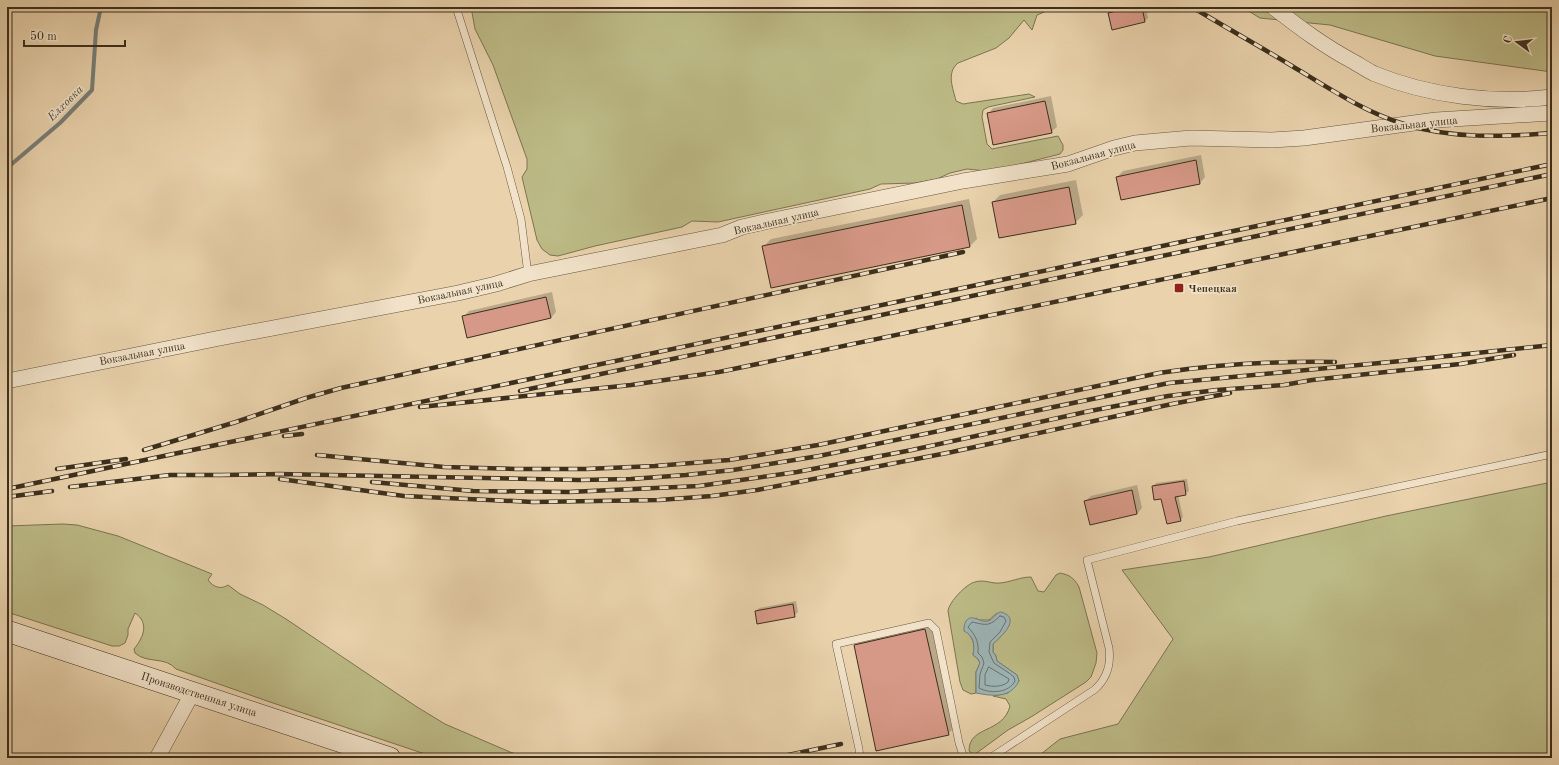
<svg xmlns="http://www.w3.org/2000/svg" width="1559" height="765" font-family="'Old Standard TT',serif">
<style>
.green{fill:#bcba86;stroke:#7c7452}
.water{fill:#9db5b6;stroke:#777f79}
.shadow{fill:#0003}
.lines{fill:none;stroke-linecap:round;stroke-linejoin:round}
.shore{stroke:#6d726a;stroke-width:1}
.stream{stroke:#777f79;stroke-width:4}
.building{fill:#d79987;stroke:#3d2f1d}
.lane-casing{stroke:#685841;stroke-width:8}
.street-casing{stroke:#685841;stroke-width:16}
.secondary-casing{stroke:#3d2f1d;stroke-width:22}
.lane{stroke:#f1e2c9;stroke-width:7}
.street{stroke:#f1e2c9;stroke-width:15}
.secondary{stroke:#f1e2c9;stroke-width:21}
.rail-casing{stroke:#3d2f1d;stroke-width:4.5}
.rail{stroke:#f1e2c9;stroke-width:3;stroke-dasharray:9;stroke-linecap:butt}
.poi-dot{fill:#8f2418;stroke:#f1e2c9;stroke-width:1.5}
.labels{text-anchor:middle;stroke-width:3.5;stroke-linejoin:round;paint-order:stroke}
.street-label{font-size:11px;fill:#3d2f1d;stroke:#f1e2c9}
.poi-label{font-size:11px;font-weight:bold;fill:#3d2f1d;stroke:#f1e2c9;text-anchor:start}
.water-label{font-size:12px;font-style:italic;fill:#504a3c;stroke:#f1e2c9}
</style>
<rect width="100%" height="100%" fill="#e9d2ac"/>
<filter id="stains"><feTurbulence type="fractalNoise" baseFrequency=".005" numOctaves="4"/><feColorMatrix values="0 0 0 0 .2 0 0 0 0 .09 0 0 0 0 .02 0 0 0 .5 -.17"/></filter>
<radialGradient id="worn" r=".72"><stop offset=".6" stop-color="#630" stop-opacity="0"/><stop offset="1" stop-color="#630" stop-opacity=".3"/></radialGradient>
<path class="green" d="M471 7H1065L1049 10 1037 15 1032 30 1024 20 1009 38 996 48 958 63C946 73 953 88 956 101L963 104 1029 94 1035 97 988 107 983 110 982 117 987 144 992 149 1058 136 1063 145V150L1060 154 1005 168 987 171 967 169 950 173 937 179 915 183 881 184 870 189 718 222 692 221 682 227 595 246 558 256 550 255 542 249 537 240 522 177 527 169V159L493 65 475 29Z
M1242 7H1552V72L1435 56 1330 25 1260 18Z
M1552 482V758H1036L1060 739 1118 724 1173 639 1122 570 1209 557 1386 516Z
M63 524 77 525 118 536 212 574 208 580C213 587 221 590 228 585L240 594 263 605 286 619 417 707 445 724 510 752 527 758H437L270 702 176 669C165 656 147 664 135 653L134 649C143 638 150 623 135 613L128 629V635L125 643 119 646H112L7 612V526Z
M1060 573C1070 575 1074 578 1079 587L1097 653 1096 663 1091 677 1086 682 1031 717 1008 730 974 755 969 751C969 725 1003 734 1010 706L1006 699 993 696 1008 693 1019 681 1017 675 997 661 996 656 993 652V644L1002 635 997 613 989 620H979L976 618 968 633C974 640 975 646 973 655L978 659 980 663 976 672V693L971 694 963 690 960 682 948 611C949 602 966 584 975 582 984 579 992 584 1000 583 1011 582 1020 577 1031 577L1038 591 1044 592 1056 575Z"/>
<path class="water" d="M1001 612C1022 618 1002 636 993 644V652L996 656 997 661 1017 675 1019 681C1010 699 992 696 976 693V672L980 663 978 659 973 655C975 645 974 636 964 631 964 627 964 625 966 621 972 613 980 623 988 621 994 619 995 613 1001 612Z"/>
<path class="shadow" d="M1124 7H1146L1148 18 1145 21 1109 13 1112 10Z
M1051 96 1057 127 1051 132 988 114 993 108Z
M1201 155 1205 177 1200 183 1117 177 1123 171Z
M1076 180 1083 215 1075 223 993 202 1000 195Z
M969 199 977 239 970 246 763 247 771 239Z
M552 292 556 312 551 318 463 317 469 311Z
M1187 479 1189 491 1185 494 1178 495 1183 517 1180 520 1153 486 1156 483Z
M1137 485 1142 508 1137 514 1085 501 1091 496Z
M796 601 798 612 794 616 756 611 759 608Z
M931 624 954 728 948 734 855 645 860 640Z"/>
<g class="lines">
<path class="shore" d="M1000 616 1004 617 1006 621 1000 632 990 642 989 652 994 663 1009 673 1014 677 1015 681C1009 693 990 694 979 688L980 674 984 663 982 657 978 653C979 641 975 635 968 627L972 622C986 625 989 627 1000 616Z
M989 667 1009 679 1008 682C1002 687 993 687 985 685V675Z"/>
<path class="stream" d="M7 168 60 123 92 90 96 30 101 7"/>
</g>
<path class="building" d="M1133 7H1142L1145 22 1112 30 1108 13Z
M1045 101 1052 133 993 145 987 113Z
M1196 160 1200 184 1121 200 1116 177Z
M1069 187 1076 224 999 238 992 202Z
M962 205 970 247 771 288 762 246Z
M546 297 551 318 467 338 462 316Z
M1184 481 1186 495 1175 497 1181 521 1167 524 1161 499 1154 500 1152 486Z
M1132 490 1137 514 1090 525 1084 501Z
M793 604 795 617 757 624 755 611Z
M925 629 949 735 876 751 854 645Z"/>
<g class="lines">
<defs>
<path id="lane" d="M456 7 507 167 521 219 528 274
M860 758 859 749 836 644 929 623 936 630 959 743 964 758
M990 758 1094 690C1107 679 1111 664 1109 648L1087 560 1237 521 1552 454"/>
<path id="street" d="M1273 7C1300 28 1324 46 1354 62 1361 66 1368 71 1375 74 1429 96 1494 104 1552 97
M7 381 220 338 458 293 496 284 528 274 722 235 742 227 764 222 963 181 1068 164 1114 148 1135 143 1191 138 1272 140 1304 138 1436 120 1552 113
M157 758 193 692"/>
<path id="secondary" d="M7 631 390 758"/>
</defs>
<use href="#lane" class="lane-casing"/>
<use href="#street" class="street-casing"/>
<use href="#secondary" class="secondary-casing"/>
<use href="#lane" class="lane"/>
<use href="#street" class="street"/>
<use href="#secondary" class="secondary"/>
<defs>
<path id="rail" d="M1192 7C1225 27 1259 46 1292 66 1327 87 1364 112 1404 124 1452 139 1503 137 1552 133
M520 391 1552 174
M420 407 631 385 719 372 1552 198
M284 436 302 434
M144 450 236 422 306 398 341 388 963 252
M317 455 444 467 516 469H586L655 466 729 460 818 445 1159 373C1218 364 1276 361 1335 362
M57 469 126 459
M221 475 279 474 580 480 631 479 686 475 733 470 819 456 1169 383 1401 361 1552 345
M280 479 404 496 533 502 659 500 712 496 757 490 952 452 1172 404 1230 393
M372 482 473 491 569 492 699 486 797 472 912 450 1090 411 1168 396 1217 390 1284 385 1312 380 1460 364 1514 355
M70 487 170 475H226
M7 489 1552 164
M7 497 52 491
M774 758 841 744"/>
</defs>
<use href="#rail" class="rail-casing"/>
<use href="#rail" class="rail"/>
</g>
<rect class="poi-dot" x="1174" y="283" width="10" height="10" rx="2"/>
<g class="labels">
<g class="street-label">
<text transform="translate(1414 124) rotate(-6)" y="4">Вокзальная улица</text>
<text transform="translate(1093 155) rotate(-15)" y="4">Вокзальная улица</text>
<text transform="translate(776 221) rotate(-13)" y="4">Вокзальная улица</text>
<text transform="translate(460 291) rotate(-12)" y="4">Вокзальная улица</text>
<text transform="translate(142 353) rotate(-11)" y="4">Вокзальная улица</text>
<text transform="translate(199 694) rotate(18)" y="4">Производственная улица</text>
</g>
<g class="poi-label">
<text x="1188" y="292">Чепецкая</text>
</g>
<g class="water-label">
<text transform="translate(65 103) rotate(-45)" y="4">Елховка</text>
</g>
</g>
<rect width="1559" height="765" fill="none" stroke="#e9d2ac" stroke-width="24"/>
<rect x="8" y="8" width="1543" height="749" fill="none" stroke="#3d2f1d" stroke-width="2"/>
<rect x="12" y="12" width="1535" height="741" fill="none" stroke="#3d2f1d"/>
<g transform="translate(1517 42) rotate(285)" stroke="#f1e2c9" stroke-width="3" paint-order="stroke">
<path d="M0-3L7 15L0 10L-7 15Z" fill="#3d2f1d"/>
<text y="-6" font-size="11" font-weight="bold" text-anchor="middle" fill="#3d2f1d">С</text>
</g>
<path d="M24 40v6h101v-6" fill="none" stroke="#3d2f1d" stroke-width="2"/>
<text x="30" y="40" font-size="12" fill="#3d2f1d" stroke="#f1e2c9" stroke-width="3" paint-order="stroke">50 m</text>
<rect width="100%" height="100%" filter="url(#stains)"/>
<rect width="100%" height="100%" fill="url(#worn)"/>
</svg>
